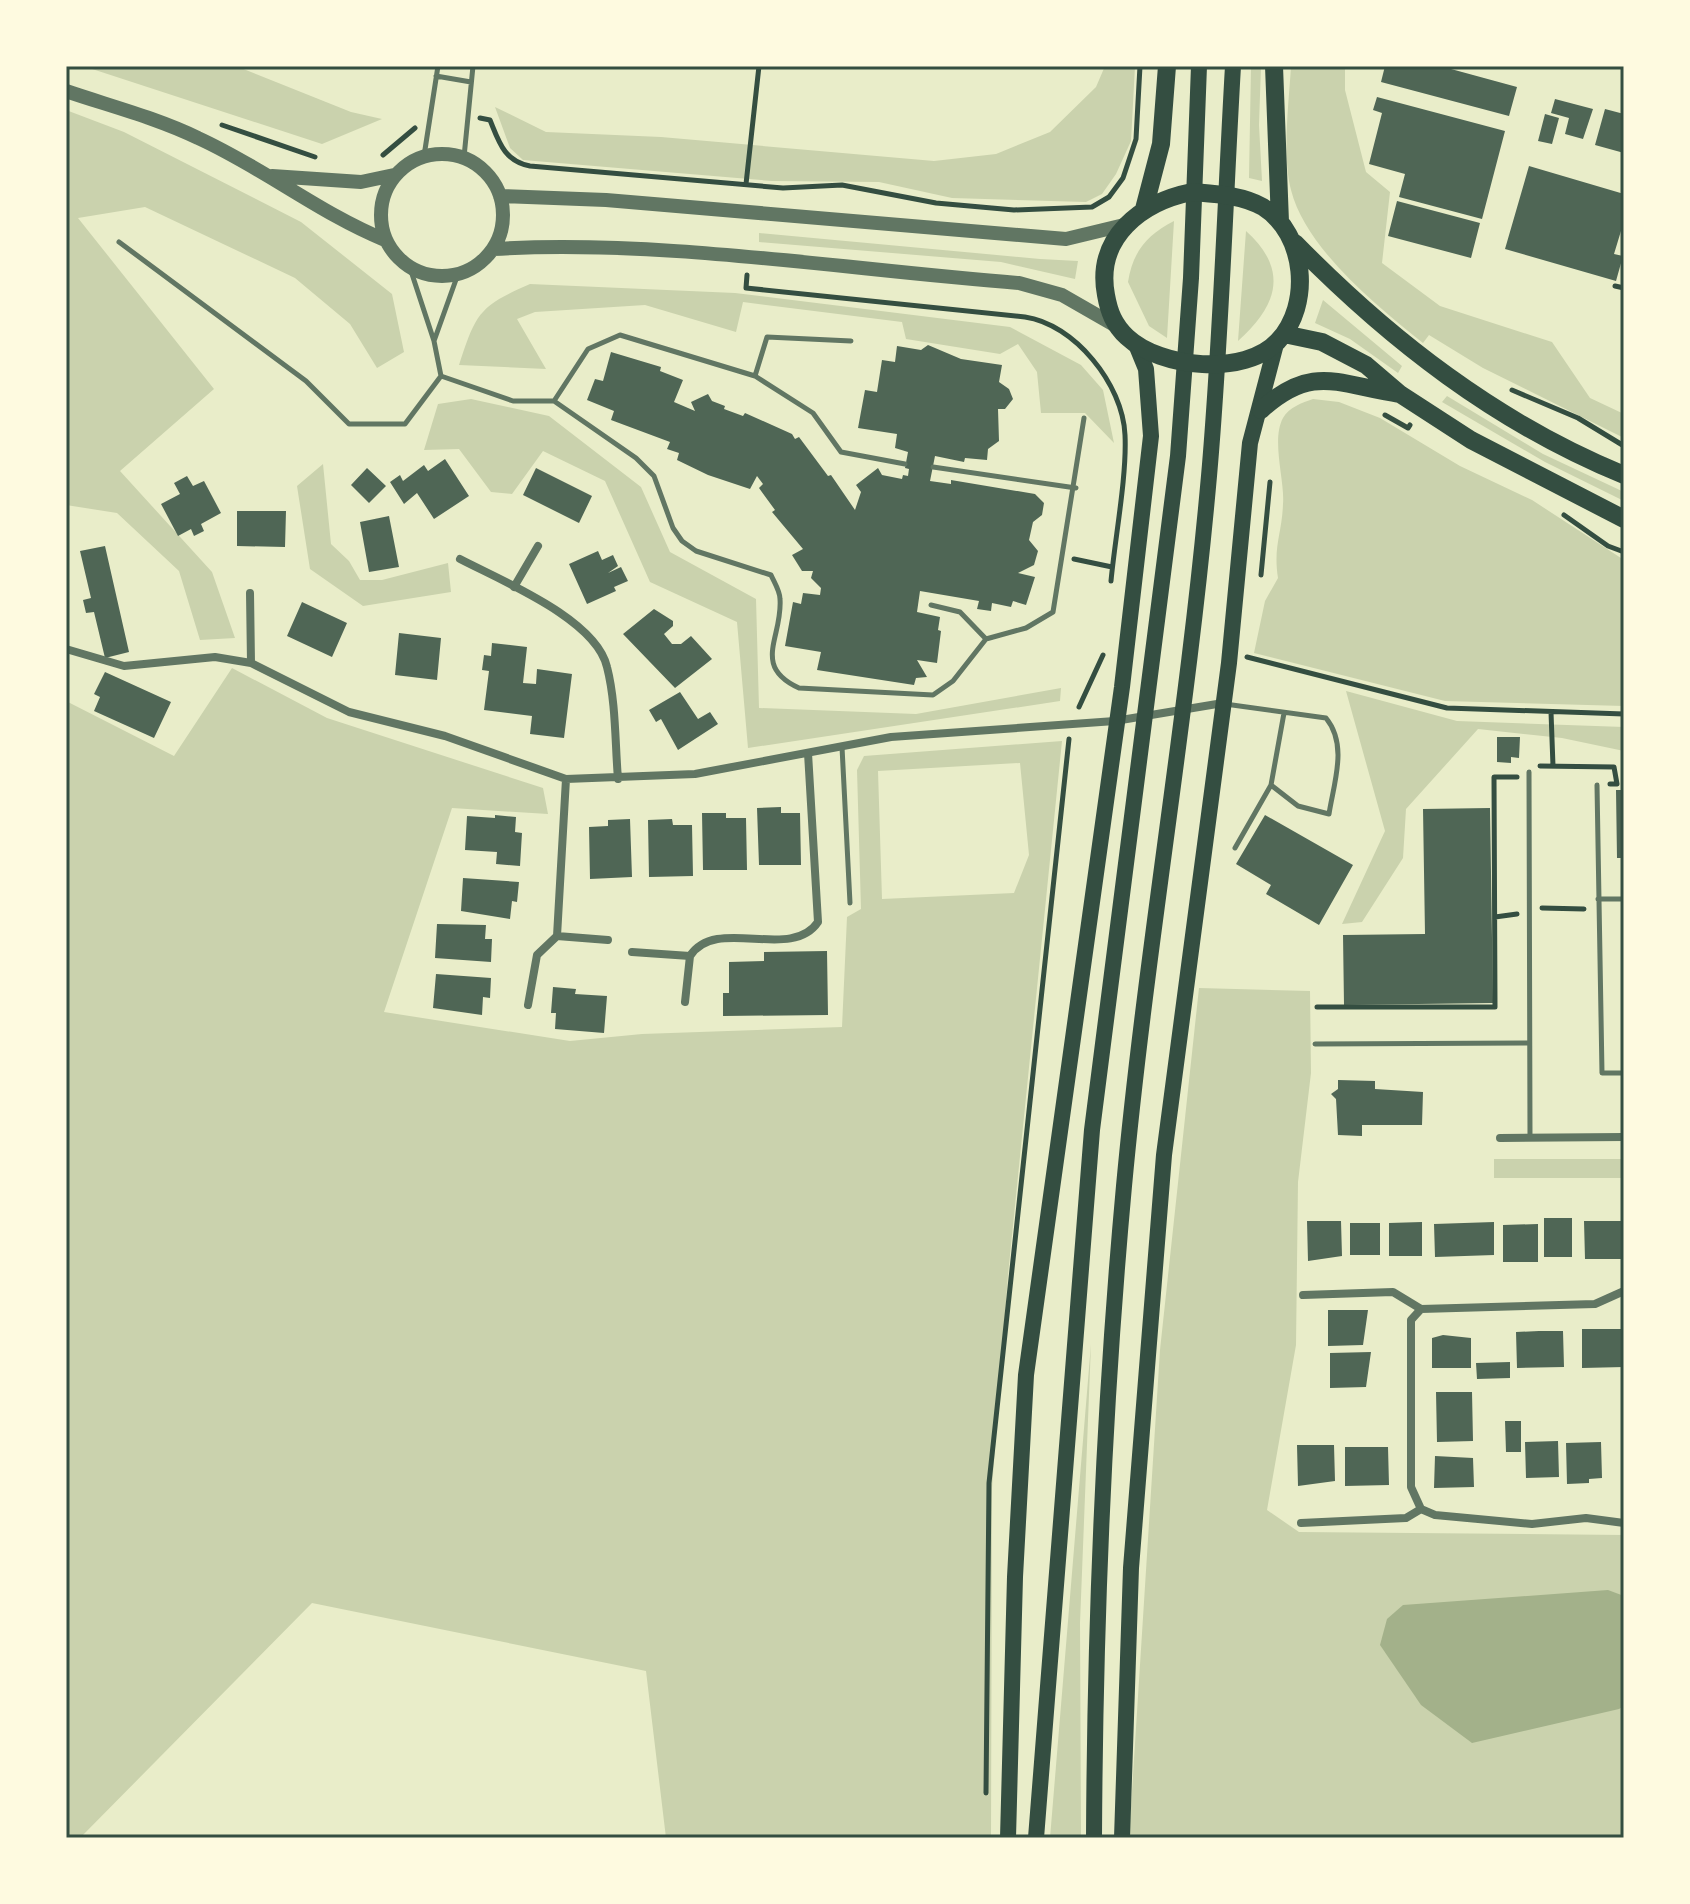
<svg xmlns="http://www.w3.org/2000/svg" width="1690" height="1904" font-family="'Open Sans',sans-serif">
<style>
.green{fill:#cad2ad;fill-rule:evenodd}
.water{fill:#a3b18a}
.building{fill:#4f6655}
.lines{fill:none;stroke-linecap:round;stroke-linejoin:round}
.path{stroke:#344e41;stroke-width:5}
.service{stroke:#617663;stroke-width:5}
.minor{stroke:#617663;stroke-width:8}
.tertiary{stroke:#617663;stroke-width:14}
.primary{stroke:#344e41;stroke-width:16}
.trunk{stroke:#344e41;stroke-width:18}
.neatline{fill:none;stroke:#344e41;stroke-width:3}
</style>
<rect width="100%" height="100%" fill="#e9edc9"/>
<path class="green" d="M83 66H236L351 112 382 119 322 144Z
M1105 66H1135L1131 141 1116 174 1102 194 1086 202 952 198 879 182 772 181 523 160 510 148 495 107 546 132 661 137 934 161 996 154 1050 132 1096 87Z
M1251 66H1261L1259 125 1262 181 1249 178Z
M1291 66H1345V90L1366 172 1390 192 1382 263 1440 306 1552 342 1590 398 1624 414V438L1483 368 1429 335 1423 343C1377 306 1306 249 1291 190 1282 155 1289 102 1291 66Z
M66 110 124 132 301 222 392 294 404 352 377 368 350 324 295 278 145 207 78 218 214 389 120 471 212 572 235 638 200 640 179 571 117 513 66 505Z
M1174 221 1167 338 1149 326 1128 282C1133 251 1147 235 1174 221Z
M1246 231C1289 270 1278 305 1238 341Z
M759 233 1040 259 1078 261 1075 279 1001 262 759 242Z
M530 284 735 293 1010 327 1081 365 1103 390 1114 443 1085 413H1041L1037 372 1018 344 1000 354 906 339 902 322 743 302 736 332 645 305 535 312 517 319 546 369 459 365C476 313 479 306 530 284Z
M1323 300 1402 366 1398 373 1350 339 1315 323Z
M1447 396 1543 454 1624 492V501L1545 462 1442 402Z
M471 399 549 416 641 487 670 552 756 599 759 708 916 714 1061 688 1060 701 748 748 737 622 650 582 605 481 543 451 512 494 491 492 459 449 424 450 438 404Z
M1313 399 1339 402 1380 418 1460 466 1532 500 1624 560V706L1445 701 1254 653 1265 601 1278 578C1273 546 1282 534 1283 504 1285 481 1271 440 1283 418 1289 407 1302 403 1313 399Z
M323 464 331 544 349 561 360 580H382L448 563 451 592 363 606 310 569 297 486Z
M232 668 327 718 543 788 548 814 452 808 384 1012 570 1041 642 1034 842 1027 847 917 861 909 857 770 864 756 1062 741 1008 1275 992 1488 991 1838H666L646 1671 312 1603 80 1838H66V701L174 756ZM1020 763 1029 855 1014 893 882 899 878 771Z
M1346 691 1457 721 1624 727V751L1562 738 1478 729 1406 809 1403 858 1362 922 1342 924 1385 831Z
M1199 988 1310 991 1311 1073 1298 1182 1296 1345 1267 1510 1299 1532 1624 1535V1838H1129L1160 1350Z
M1494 1159H1624V1178H1494Z
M1091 1344 1080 1623 1081 1838H1050Z"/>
<path class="water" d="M1608 1590 1624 1596V1706L1619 1709 1472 1743 1421 1705 1380 1645 1387 1619 1403 1605Z"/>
<path class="building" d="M1385 66H1440L1517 87 1509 116 1381 82Z
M1377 97 1505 131 1482 219 1399 197 1405 174 1369 164 1382 113 1373 110Z
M1555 99 1593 109 1583 139 1565 134 1569 118 1551 113Z
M1605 109 1624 114V153L1595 145Z
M1545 114 1559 118 1552 144 1538 141Z
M1529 166 1624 194V221L1614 254 1623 256 1616 281 1505 249Z
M1397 201 1480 223 1471 258 1388 236Z
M928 345 961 359 1002 365 999 382 1009 389 1013 399 1005 409H998L999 441 988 449 987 460 965 458 964 462 935 456 930 481 951 484V480L1035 494 1044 503 1042 515 1033 522 1029 540 1038 551 1034 565 1018 573 1035 577 1026 605 1013 601 1011 607 992 603 991 611 977 609 979 601 920 591 917 612 940 617 938 630 941 631 937 663 917 660 927 677 916 678 914 685 817 670 821 652 785 646 793 602 801 604 803 593 820 595 821 588 811 578 813 571H802L792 555 803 549 772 512 775 510 759 488 763 484 757 476 750 489 708 475 677 460 679 453 667 449 670 442 611 420 614 411 587 400 595 379 603 381 611 352 661 367 660 371 683 380 674 402 695 411 691 402 708 394 712 401 725 406 724 409 743 416 745 413 792 434 795 439 799 437 828 476 831 475 855 510 861 492 856 485 878 468 882 475 902 479 903 475 908 476 909 469 905 468 908 452 895 448 897 434 858 428 865 390 877 392 882 360 895 362 897 346 921 350Z
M445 459 469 496 434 519 417 493 404 504 390 482 400 475 403 481 424 465 428 471Z
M367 468 386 486 369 503 351 485Z
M536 468 592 496 579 523 523 495Z
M187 476 193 486 204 481 221 513 201 524 204 531 194 536 191 529 178 536 161 504 180 494 174 483Z
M237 511H286L285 547 237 546Z
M389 516 399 567 369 572 360 522Z
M105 546 129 652 105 658 94 612 86 613 83 600 91 598 80 551Z
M598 551 602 560 613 555 618 566 608 573 621 567 628 581 614 587 616 591 587 604 569 564Z
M302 602 347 623 332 657 287 636Z
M654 609 673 621V626L664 634 672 644H681L691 636 712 659 675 688 623 634Z
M399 633 441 638 437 680 395 675Z
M492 643 527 647 523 683 536 684 537 669 572 674 564 738 530 734 532 716 484 710 489 671 482 670 484 655 491 656Z
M105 672 171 702 154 738 94 711 100 697 94 694Z
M680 692 698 719 710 712 718 724 678 750 661 719 656 722 649 710Z
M1497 737H1520L1519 758 1511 757V763L1497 762Z
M1616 790H1624V858H1617Z
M781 807V813H800L801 865H759L757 808Z
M1490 808 1493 1003 1344 1005 1343 935 1425 934 1423 809Z
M702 813H726V818H746L747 870H703Z
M495 815 516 817 515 832 522 833 520 866 496 864 497 852 465 850 467 816 495 818Z
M1265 815 1353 865 1319 925 1266 894 1271 885 1236 864Z
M630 819 632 877 590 879 589 827 608 826V820Z
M672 819 673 825H692L693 876 649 877 648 820Z
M463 878 519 882 517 902 512 901 510 919 461 911Z
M437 924 486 925 485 939H492L491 962 435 958Z
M827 951 828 1015 723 1016V993H729V962L764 961V952Z
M436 974 491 978 490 998 483 997 482 1015 433 1008Z
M553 987 576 989 575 994 607 996 604 1033 555 1029 556 1013H551Z
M1338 1080 1375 1081V1089L1423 1092 1422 1125H1362V1136L1338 1135 1336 1099 1331 1094 1338 1089Z
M1544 1218H1572V1257H1544Z
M1307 1221H1341L1342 1256 1308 1261Z
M1584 1221H1624V1259H1585Z
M1422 1222V1256H1389V1223Z
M1494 1222V1255L1435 1257 1434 1224Z
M1350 1223H1380V1255H1350Z
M1538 1224V1262H1503V1225Z
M1328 1310H1368L1363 1345 1328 1346Z
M1582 1329H1624V1367L1582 1368Z
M1539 1331H1563L1564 1367 1517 1368 1516 1332Z
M1443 1335 1471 1338V1368H1432V1338Z
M1371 1352 1366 1387 1330 1388V1353Z
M1510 1362V1378L1477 1379 1476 1363Z
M1436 1392H1472L1473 1441 1437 1442Z
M1505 1421H1521V1452H1506Z
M1558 1441 1559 1477 1526 1478 1525 1442Z
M1601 1442 1602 1478 1589 1479V1483L1567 1484 1566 1443Z
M1297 1445H1334L1335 1481 1298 1486Z
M1345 1447H1388L1389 1485 1345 1486Z
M1435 1456 1473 1458 1474 1487 1434 1488Z"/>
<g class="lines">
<path class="path" d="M480 118 490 120C499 142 504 161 530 166L783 188 842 185 936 203 1014 210 1092 207 1109 197 1123 178 1136 139 1140 66
M222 125 315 157
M383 155 415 128
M746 184 759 66
M747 275 746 288 1025 317C1074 324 1123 384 1125 435 1127 476 1115 538 1111 581
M1615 286 1624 288
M1512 390 1578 418 1624 446
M1385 415 1408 428 1410 425
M1564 515 1608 546 1624 552
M1074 559 1112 567
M1261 575 1270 482
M1247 657 1447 708 1624 714
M1079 707 1103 655
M1551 712 1553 766
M1540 766 1614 767 1617 784H1610
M1542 908 1584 909
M1495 917 1517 914
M1317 1007H1495L1494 777H1517
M986 1793 989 1483 1069 739"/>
<path class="service" d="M436 76 471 82
M424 156 438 66
M464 157 473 66
M119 242 306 381 349 424H405L441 376 434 341
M410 268 434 341 458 274
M441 376 513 401H554L636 458 654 476 673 528 682 541 696 551 771 575C774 582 780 591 780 599 783 637 751 666 799 688L933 695 953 681 986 639 1026 628 1053 612 1084 418
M755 376 767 337 851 341
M554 401 588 349 620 335 755 376 813 413 841 452 905 464
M933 467 1076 488
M931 605 960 612 986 639
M1225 704 1326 718C1348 745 1334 782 1329 814L1298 806 1271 785 1284 713
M842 747 850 903
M1529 772 1530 1137
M1597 785 1602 1073H1624
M1235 848 1271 785
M1598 899H1624
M1315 1044 1528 1043"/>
<path class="minor" d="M460 559C502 581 596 619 607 667 616 702 615 743 618 779
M514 587 538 546
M250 593 251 663
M66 649 124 666 215 657 251 663 349 712 445 736 566 779 695 774 891 737 1115 721 1223 703
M557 936 608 940
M632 952 690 956C716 915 791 962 818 922L808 753
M685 1002 690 956
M528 1005 537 955 557 936 566 779
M1500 1138 1624 1137
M1624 1291 1595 1304 1421 1309 1411 1320V1487L1421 1509 1435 1515 1532 1524 1586 1518 1624 1523
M1303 1295 1393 1292 1421 1309
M1301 1523 1406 1518 1421 1509"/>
<path class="tertiary" d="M66 91C110 106 157 118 198 138 264 168 319 213 385 240
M381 215a61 61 0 1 1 122 0a61 61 0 1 1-122 0Z
M272 176 361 182 394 175
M500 196 606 200 1066 239 1124 225
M493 249C663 239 848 270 1019 283L1062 295 1116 326"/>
<path class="primary" d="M1008 1838 1015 1577 1026 1375 1122 687 1151 436 1146 369 1137 347
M1036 1838 1092 1130 1178 456 1191 278 1199 66
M1094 1838C1095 1620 1104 1404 1124 1186 1146 949 1188 714 1209 476 1221 340 1225 203 1233 66
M1122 1838 1131 1568 1164 1155 1229 663 1250 443 1276 344"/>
<path class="trunk" d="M1274 66 1280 222
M1192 192C1216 194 1242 195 1263 207 1306 234 1312 305 1278 341 1245 377 1160 368 1127 337 1114 325 1109 312 1106 295 1095 237 1142 202 1192 192Z
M1144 209 1161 144 1167 66
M1295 243C1390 340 1497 423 1624 475
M1284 334 1322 342 1366 365 1400 394 1471 440 1624 519
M1261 410C1313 363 1338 385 1400 394"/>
</g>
<rect width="1690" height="1904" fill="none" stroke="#fefae0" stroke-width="136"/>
<rect x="68" y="68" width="1554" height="1768" class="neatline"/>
</svg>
